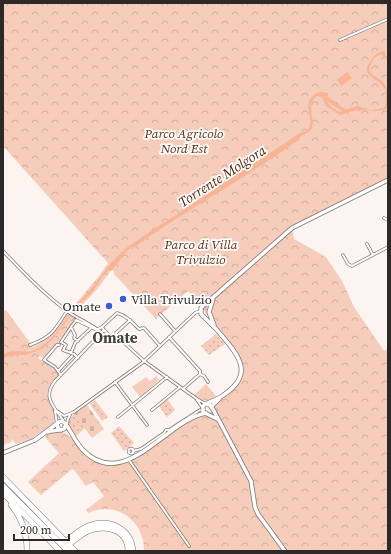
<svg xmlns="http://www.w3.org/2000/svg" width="391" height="554" font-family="'Source Serif 4',serif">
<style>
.grass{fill:url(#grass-dots)}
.cemetery{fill:url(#cemetery-stones)}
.park{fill:url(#park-crowns)}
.garden{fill:#f6ccba}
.water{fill:#f8b495}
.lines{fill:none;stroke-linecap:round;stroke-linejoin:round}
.river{stroke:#f8b495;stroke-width:3.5}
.street-casing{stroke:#7d7774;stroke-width:3.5}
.secondary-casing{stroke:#7d7774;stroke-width:5}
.highway-casing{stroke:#7d7774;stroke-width:6}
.street{stroke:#fff;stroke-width:2}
.secondary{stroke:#fff;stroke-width:3.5}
.highway{stroke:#fff;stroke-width:5}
.poi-dot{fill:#3e5cce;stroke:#fff;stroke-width:1.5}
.labels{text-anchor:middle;stroke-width:3.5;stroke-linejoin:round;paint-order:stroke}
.park-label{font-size:13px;font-style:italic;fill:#602b10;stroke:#fff}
.poi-label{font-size:13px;fill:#2c2928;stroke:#fff;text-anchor:start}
.water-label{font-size:14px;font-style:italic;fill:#572306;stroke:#fff}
.quarter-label{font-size:15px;font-weight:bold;fill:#46413f;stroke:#fff}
</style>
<defs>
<pattern id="grass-dots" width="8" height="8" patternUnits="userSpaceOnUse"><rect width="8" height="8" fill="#f6ccba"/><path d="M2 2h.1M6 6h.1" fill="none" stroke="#d3afa0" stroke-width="1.8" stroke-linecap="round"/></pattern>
<pattern id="cemetery-stones" width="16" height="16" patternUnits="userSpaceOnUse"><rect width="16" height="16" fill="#f6ccba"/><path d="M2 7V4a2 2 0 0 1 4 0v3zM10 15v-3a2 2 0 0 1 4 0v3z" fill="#d3afa0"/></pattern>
<pattern id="park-crowns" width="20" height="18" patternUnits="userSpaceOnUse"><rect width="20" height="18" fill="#f6ccba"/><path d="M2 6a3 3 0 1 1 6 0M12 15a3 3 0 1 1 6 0" fill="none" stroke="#d3afa0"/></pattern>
</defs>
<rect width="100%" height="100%" fill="#fbf4f1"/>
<path class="grass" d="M216 334 225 344 209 355 201 346Z
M167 399 175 410 167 417 159 406Z
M95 400 108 417 102 421 90 404Z
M74 414 85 428 75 437 68 424 69 419Z
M119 426 134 443 124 451 111 433Z"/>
<path class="cemetery" d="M87 405 104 429 92 438 74 414Z"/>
<path class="park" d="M3 3H388V177L380 183 292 226 294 239 326 257 342 281 354 307 384 351 388 349V551H144C145 521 116 500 88 513L86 510 104 496 93 482 86 486 74 470 72 469 41 495 28 482 59 453 45 437C47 434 48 433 52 432 72 427 78 453 94 460 106 466 118 464 131 461L196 417 211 412 216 403 237 386 239 381 242 364 238 353 188 291 156 319 114 274V272L112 269 99 287 74 314 78 317 65 336 64 335 57 345 56 344 43 358 40 356 38 358 55 369 59 375 50 386 47 394 55 412 54 423 42 432H41L31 439 16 444 12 439 11 442 3 445V312L6 310 33 347 50 336 59 327 67 314 100 275 108 263 3 146Z
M206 384 216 396 207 401 201 399 194 395Z"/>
<path class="garden" d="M156 376 159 380 140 397 132 387 146 377 150 381Z"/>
<path class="water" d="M384 51 385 52V55L388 57V61L381 54C373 57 371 62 369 71 372 76 378 77 382 81 389 88 390 100 386 109 376 113 368 108 359 111L354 109 344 114 340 115 326 106 322 97 316 96C305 110 317 119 311 130L204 199 129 249 103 276 93 291 80 304 58 332 44 348 31 353 3 357V356L33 351 44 345 56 333 75 307 91 289 111 263 126 248 300 133 308 130C314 121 305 109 310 99 313 95 321 88 325 94 328 96 326 96 327 100 328 106 335 110 340 112L357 106 371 110 384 108C386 104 386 103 386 99 386 96 387 92 385 89 380 78 358 77 371 60 374 55 378 52 384 51Z
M347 72 352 78 341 86 337 80Z"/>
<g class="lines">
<path class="river" d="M324 96 340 108 346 111 358 108
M133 246C187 207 245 177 298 138
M111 269 123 253
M3 356 12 353H26"/>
<defs>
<path id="street" d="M340 40 388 19
M384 218 388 220
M367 244 373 255
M3 251C23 272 44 294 67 311 78 319 91 324 101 332
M343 255 348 264 352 266 388 247
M160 314 175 331
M71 327 75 335 74 338 78 341
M102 327 117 313C127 316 132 322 139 329L144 328 160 346
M104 330 111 337 116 336 119 338 144 361 197 399 206 404
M116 336V333L130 320
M169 337 200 371V374L183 389
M30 345C52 337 55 330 67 311
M59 345H57L44 360 55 367 61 375
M71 353 75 343 91 328
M78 358 74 354 63 350 66 345 61 342 76 320 99 331
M58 371 72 356
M200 374 204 376 208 382
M115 382 147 425
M197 400 202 407
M152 410 180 387
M55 411 57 424
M57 411 64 416 74 412 142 363 195 313 200 311
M118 417 167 377
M63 420C54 407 42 397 55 381L104 330 102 327 98 329
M67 423 68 419 70 415
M169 432V430L200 410
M128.5 451a2.5 2.5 0 1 1 5 0a2.5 2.5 0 1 1-5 0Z
M133 451 141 449 164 433 166 430H169
M129 460 189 546"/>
<path id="secondary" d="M213 299 209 312 214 325
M217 330 201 314V308L292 228 388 180
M207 404 210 405 214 411 251 481 255 507 258 514 285 551
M211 407 219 399
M217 419 203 412V406C208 402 216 400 222 396 258 373 236 353 217 330
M65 423C71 431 75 441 82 449 124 494 166 420 206 413
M48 432C53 430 59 431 64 429L66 424 62 421 59 422 57 424 58 428 61 430
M3 453 35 440 59 422"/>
<path id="highway" d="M3 477 75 551
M3 486 68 551
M3 493 60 551
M11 505C22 518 27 534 27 551
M69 539C75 534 81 529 88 526 109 518 131 528 133 551
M72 542C77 538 82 534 88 531 105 524 128 529 128 551"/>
</defs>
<use href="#street" class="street-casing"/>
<use href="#secondary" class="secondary-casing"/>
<use href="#highway" class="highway-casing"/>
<use href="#street" class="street"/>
<use href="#secondary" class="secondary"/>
<use href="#highway" class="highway"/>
</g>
<g class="poi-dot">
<circle cx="123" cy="299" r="4"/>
<circle cx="109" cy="306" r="4"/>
</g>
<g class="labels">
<g class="park-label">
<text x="184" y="138">Parco Agricolo<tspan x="184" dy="15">Nord Est</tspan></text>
<text x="201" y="249">Parco di Villa<tspan x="201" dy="15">Trivulzio</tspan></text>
</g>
<g class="poi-label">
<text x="131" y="304">Villa Trivulzio</text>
<text x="101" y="311" text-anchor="end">Omate</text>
</g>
<g class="water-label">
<text transform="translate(222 176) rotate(-33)" y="5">Torrente Molgora</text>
</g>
<g class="quarter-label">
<text x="115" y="343">Omate</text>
</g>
</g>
<rect width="391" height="554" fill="none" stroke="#2c2928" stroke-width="8"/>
<path d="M14 534v6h55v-6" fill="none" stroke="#2c2928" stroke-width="2"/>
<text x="20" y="534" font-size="12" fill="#2c2928" stroke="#ffffff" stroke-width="3" paint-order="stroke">200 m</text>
</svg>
